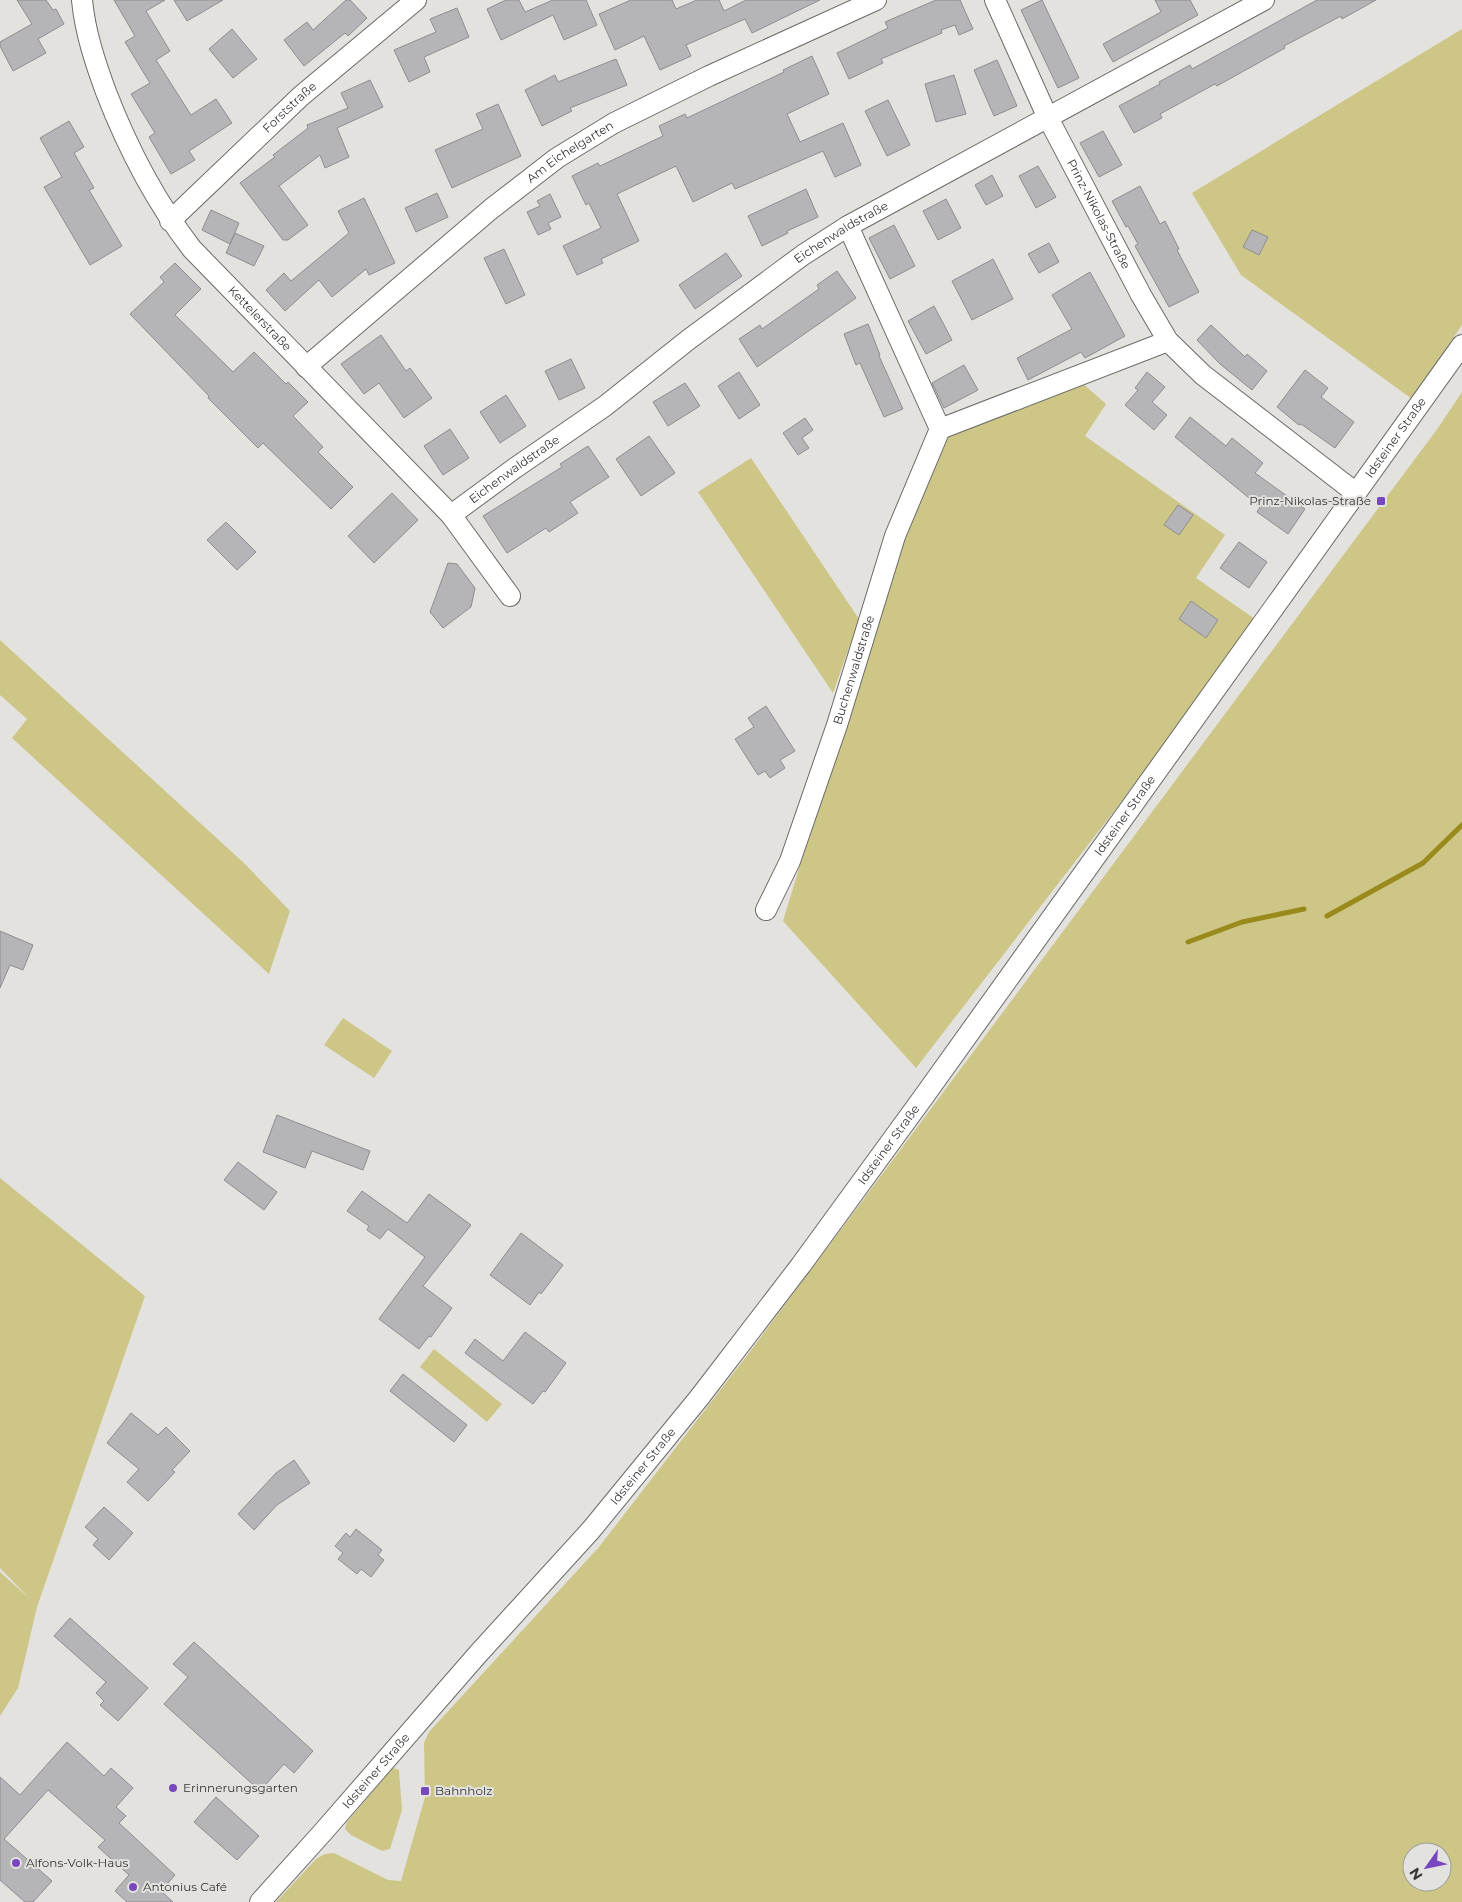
<svg xmlns="http://www.w3.org/2000/svg" width="1462" height="1902" font-family="Montserrat,sans-serif">
<style>
.green{fill:#cec686;fill-rule:evenodd}
.lines{fill:none;stroke-linecap:round;stroke-linejoin:round}
.stream{stroke:#988a1b;stroke-width:5}
.building{fill:#b5b4b7;stroke:#8e8d90}
.minor-casing{stroke:#6a6a67;stroke-width:22}
.minor{stroke:#fff;stroke-width:20}
.poi-dot{fill:#7847bf;stroke:#e3e2df;stroke-width:2}
.labels{text-anchor:middle;stroke-width:4;stroke-linejoin:round;paint-order:stroke}
.street-label{font-size:12px;fill:#373735;stroke:#e3e2df}
.poi-label{font-size:12px;fill:#373735;stroke:#e3e2df;text-anchor:start}
</style>
<rect width="100%" height="100%" fill="#e3e2df"/>
<path class="green" d="M1462 29V325L1412 399 1241 275 1192 193Z
M1081 382 1106 404 1085 436 1225 535 1196 578 1255 619 1118 806 916 1068 783 921 901 534 947 431Z
M1462 392V1902H276L316 1859 325 1854 334 1853 388 1880 401 1881 425 1797 424 1743 429 1732 599 1547 752 1349 1438 428ZM1412 1852H1442V1882H1412Z
M751 458 859 619 833 693 698 492Z
M0 640 245 864 290 911 269 974 12 738 27 719 0 695Z
M343 1018 392 1051 374 1078 324 1045Z
M0 1178 145 1296 37 1607 18 1688 0 1716V1572L29 1598 0 1568Z
M434 1349 502 1404 487 1422 420 1367Z
M393 1768 399 1770 402 1810 390 1849 382 1851 351 1835 345 1829 347 1822Z"/>
<g class="lines">
<path class="stream" d="M1327 916 1423 863 1462 825
M1188 942 1242 922 1304 909"/>
</g>
<path class="building" d="M17 0H46L53 10 56 9 64 24 38 39 46 53 13 71 0 46V42L32 24Z
M114 0H165L146 11 170 51 156 60 191 115 216 99 232 123 189 151 195 160 171 174 149 137 155 133 131 94 150 83 125 42 135 36Z
M174 0H223L187 21Z
M346 0H350L367 18 348 36 345 33 304 66 284 40 307 22 313 30Z
M506 0H519L525 12 553 0H586L597 25 564 40 553 15 501 40 487 9Z
M631 0H672L676 9 697 0H719L724 11 746 0H820L752 33 745 19 686 45 691 56 660 70 644 36 615 50 599 14Z
M936 0H960L973 29 959 35 955 25 941 30 942 33 881 59 883 63 849 79 837 53 888 28 885 22Z
M1042 0 1079 78 1058 88 1021 10Z
M1155 0H1190L1198 15 1113 62 1103 44 1161 12Z
M1317 0H1376L1342 19 1341 16 1284 46 1285 48 1217 86 1215 84 1160 114 1162 118 1134 133 1119 106 1160 84 1159 82 1190 65 1192 69Z
M457 8 469 37 424 57 430 72 409 82 394 50 436 32 430 19Z
M232 29 257 59 233 78 209 49Z
M812 56 829 94 787 114 800 142 843 123 861 165 835 177 823 151 735 189 732 183 693 202 676 166 617 194 639 241 601 259 603 263 577 275 563 246 601 228 589 203 586 205 572 176 598 163 600 166 663 136 659 126 685 114 687 118 784 72 783 70Z
M616 59 627 85 570 108 572 111 542 126 525 90 555 75 558 82Z
M997 60 1017 106 994 116 974 70Z
M954 75 966 114 936 122 925 84Z
M370 80 383 107 337 128 349 157 325 168 320 155 279 186 308 225 288 240H283L240 183 275 157 273 155 308 128 307 125 348 108 341 93Z
M888 100 910 145 887 156 865 111Z
M498 104 521 156 452 188 435 150 483 129 476 114Z
M69 121 84 147 74 153 94 188 89 190 122 246 90 265 44 187 62 177 40 138Z
M1103 131 1122 165 1099 177 1080 143Z
M1038 166 1056 197 1036 208 1019 176Z
M992 175 1003 196 986 205 975 185Z
M1140 186 1160 224 1165 221 1179 249 1177 250 1199 292 1169 307 1135 246 1138 244 1128 226 1126 227 1112 201Z
M806 189 818 217 787 231 788 233 762 246 748 216Z
M437 193 448 217 416 232 405 208Z
M550 194 561 217 548 223 551 229 538 235 527 212 540 206 537 201Z
M364 198 395 263 369 275 366 269 332 297 319 280 285 311 266 290 284 273 291 281 349 233 338 211Z
M946 199 961 228 938 240 923 211Z
M211 210 239 223 230 244 202 230Z
M894 225 915 266 890 279 869 238Z
M1252 230 1268 237 1259 255 1243 247Z
M235 233 264 246 254 266 226 253Z
M1049 243 1059 262 1039 273 1028 254Z
M504 249 525 295 506 304 484 258Z
M726 253 742 276 695 309 679 285Z
M993 259 1013 299 972 320 952 281Z
M175 263 201 289 175 315 233 372 254 352 286 384 288 382 308 402 293 416 323 447 318 452 353 487 331 509 263 443 258 448 208 398 209 396 130 314 164 282 160 277Z
M837 271 856 298 757 367 739 339 760 325 762 329 819 289 817 285Z
M1090 272 1125 336 1085 358 1081 352 1028 380 1017 358 1072 329 1052 295Z
M934 306 952 340 926 354 908 321Z
M868 324 880 355 879 356 903 409 884 417 860 363 856 365 844 334Z
M1211 325 1245 357 1247 354 1267 371 1252 390 1220 364 1197 340Z
M381 335 406 371 410 368 432 398 404 418 379 383 364 394 341 364Z
M571 359 585 388 559 400 545 371Z
M964 365 978 390 944 408 932 383Z
M1305 370 1328 388 1321 397 1354 422 1335 448 1301 424 1299 425 1277 407Z
M739 372 760 405 739 419 718 386Z
M1147 372 1165 387 1152 402 1167 415 1154 430 1125 405 1138 390 1135 388Z
M685 383 700 406 668 426 653 402Z
M506 395 526 426 500 443 480 412Z
M1190 417 1226 446 1232 438 1263 463 1255 473 1305 509 1288 534 1257 512 1260 507 1175 437Z
M805 418 813 430 802 438 809 448 798 455 783 433Z
M450 429 469 458 443 475 424 446Z
M649 436 675 473 641 496 616 459Z
M588 446 609 477 570 502 578 513 549 532 546 528 507 553 483 516 562 467 560 464Z
M392 493 418 520 374 563 348 536Z
M1178 505 1193 515 1179 535 1164 525Z
M226 522 256 552 237 570 207 540Z
M1239 542 1267 562 1249 588 1220 568Z
M448 563 457 564 475 588 471 607 443 628 430 612Z
M1191 601 1218 620 1206 638 1179 619Z
M766 706 795 751 780 760 785 768 770 778 765 771 758 775 735 739 754 727 748 718Z
M0 931 33 945 23 970 10 965 0 988Z
M277 1115 370 1151 363 1170 312 1151 305 1168 263 1152Z
M238 1162 277 1192 264 1210 224 1180Z
M362 1191 407 1223 429 1194 471 1225 423 1286 452 1308 431 1337 429 1336 419 1349 379 1319 425 1257 388 1229 380 1239 367 1230 369 1226 347 1211Z
M521 1233 563 1265 541 1294 539 1292 530 1305 490 1275Z
M525 1332 566 1363 545 1392 543 1391 533 1404 465 1353 475 1339 503 1361Z
M403 1374 467 1425 454 1442 390 1391Z
M131 1413 158 1435 166 1427 190 1451 172 1470 175 1472 148 1501 127 1482 139 1469 107 1443Z
M294 1460 310 1483 277 1505 254 1530 238 1514 276 1473Z
M104 1507 133 1533 109 1560 93 1545 98 1539 85 1527Z
M356 1529 382 1550 378 1555 384 1560 371 1577 361 1569 357 1574 338 1559 343 1553 335 1546 346 1533 350 1537Z
M70 1618 148 1688 118 1721 100 1705 104 1701 96 1693 106 1682 54 1636Z
M194 1642 313 1751 294 1773 284 1764 260 1791 164 1704 188 1677 173 1664Z
M67 1742 104 1776 111 1768 133 1788 116 1807 126 1816 119 1823 175 1875 161 1891 173 1902H127L115 1891 129 1875 98 1847 105 1840 48 1790 4 1839 52 1881 33 1902H25L0 1880V1777L20 1795Z
M216 1797 259 1836 237 1860 194 1822Z"/>
<g class="lines">
<defs>
<g id="minor">
<path id="s1" d="M82 0C85 32 95 62 106 92 128 149 155 201 192 249L451 515 510 596"/>
<path id="s2" d="M995 0 1047 116 1141 295 1168 341 1203 375 1356 493"/>
<path id="s3" d="M170 221 301 96 416 0"/>
<path id="s4" d="M306 367 491 209 557 158 614 123 709 76 876 0"/>
<path d="M940 429 1168 341"/>
<path id="s5" d="M451 515 515 468 605 406 688 340 803 255 848 226 1264 0"/>
<path id="s6" d="M766 910 790 861 837 725 895 536 940 429 848 226"/>
<path id="s7" d="M260 1902 323 1832 478 1654 591 1530 699 1398 801 1265 922 1099 1462 345"/>
</g>
</defs>
<use href="#minor" class="minor-casing"/>
<use href="#minor" class="minor"/>
</g>
<g class="poi-dot">
<rect x="1376" y="496" width="10" height="10" rx="2.5"/>
<circle cx="173" cy="1788" r="5"/>
<rect x="420" y="1786" width="10" height="10" rx="2.5"/>
<circle cx="16" cy="1863" r="5"/>
<circle cx="133" cy="1887" r="5"/>
</g>
<g class="labels">
<g class="street-label">
<text dy="4" stroke="none"><textPath href="#s3" startOffset="165">Forststraße</textPath></text>
<text dy="4" stroke="none"><textPath href="#s4" startOffset="341">Am Eichelgarten</textPath></text>
<text dy="4" stroke="none"><textPath href="#s2" startOffset="238">Prinz-Nikolas-Straße</textPath></text>
<text dy="4" stroke="none"><textPath href="#s5" startOffset="482">Eichenwaldstraße</textPath></text>
<text dy="4" stroke="none"><textPath href="#s1" startOffset="372">Kettelerstraße</textPath></text>
<text dy="4" stroke="none"><textPath href="#s7" startOffset="1855">Idsteiner Straße</textPath></text>
<text dy="4" stroke="none"><textPath href="#s5" startOffset="78">Eichenwaldstraße</textPath></text>
<text dy="4" stroke="none"><textPath href="#s6" startOffset="256">Buchenwaldstraße</textPath></text>
<text dy="4" stroke="none"><textPath href="#s7" startOffset="1390">Idsteiner Straße</textPath></text>
<text dy="4" stroke="none"><textPath href="#s7" startOffset="985">Idsteiner Straße</textPath></text>
<text dy="4" stroke="none"><textPath href="#s7" startOffset="580">Idsteiner Straße</textPath></text>
<text dy="4" stroke="none"><textPath href="#s7" startOffset="175">Idsteiner Straße</textPath></text>
</g>
<g class="poi-label">
<text x="1371" y="505" text-anchor="end">Prinz-Nikolas-Straße</text>
<text x="183" y="1792">Erinnerungsgarten</text>
<text x="435" y="1795">Bahnholz</text>
<text x="26" y="1867">Alfons-Volk-Haus</text>
<text x="143" y="1891">Antonius Café</text>
</g>
</g>
<g transform="translate(1427 1867) rotate(237)"><circle r="24" fill="#e3e2df" stroke="#9e9e9b"/>
<path d="M0-4L9 19L0 12L-9 19Z" fill="#7847bf"/>
<text y="-8" font-size="14" font-weight="bold" text-anchor="middle" fill="#373735">N</text>
</g>
</svg>
